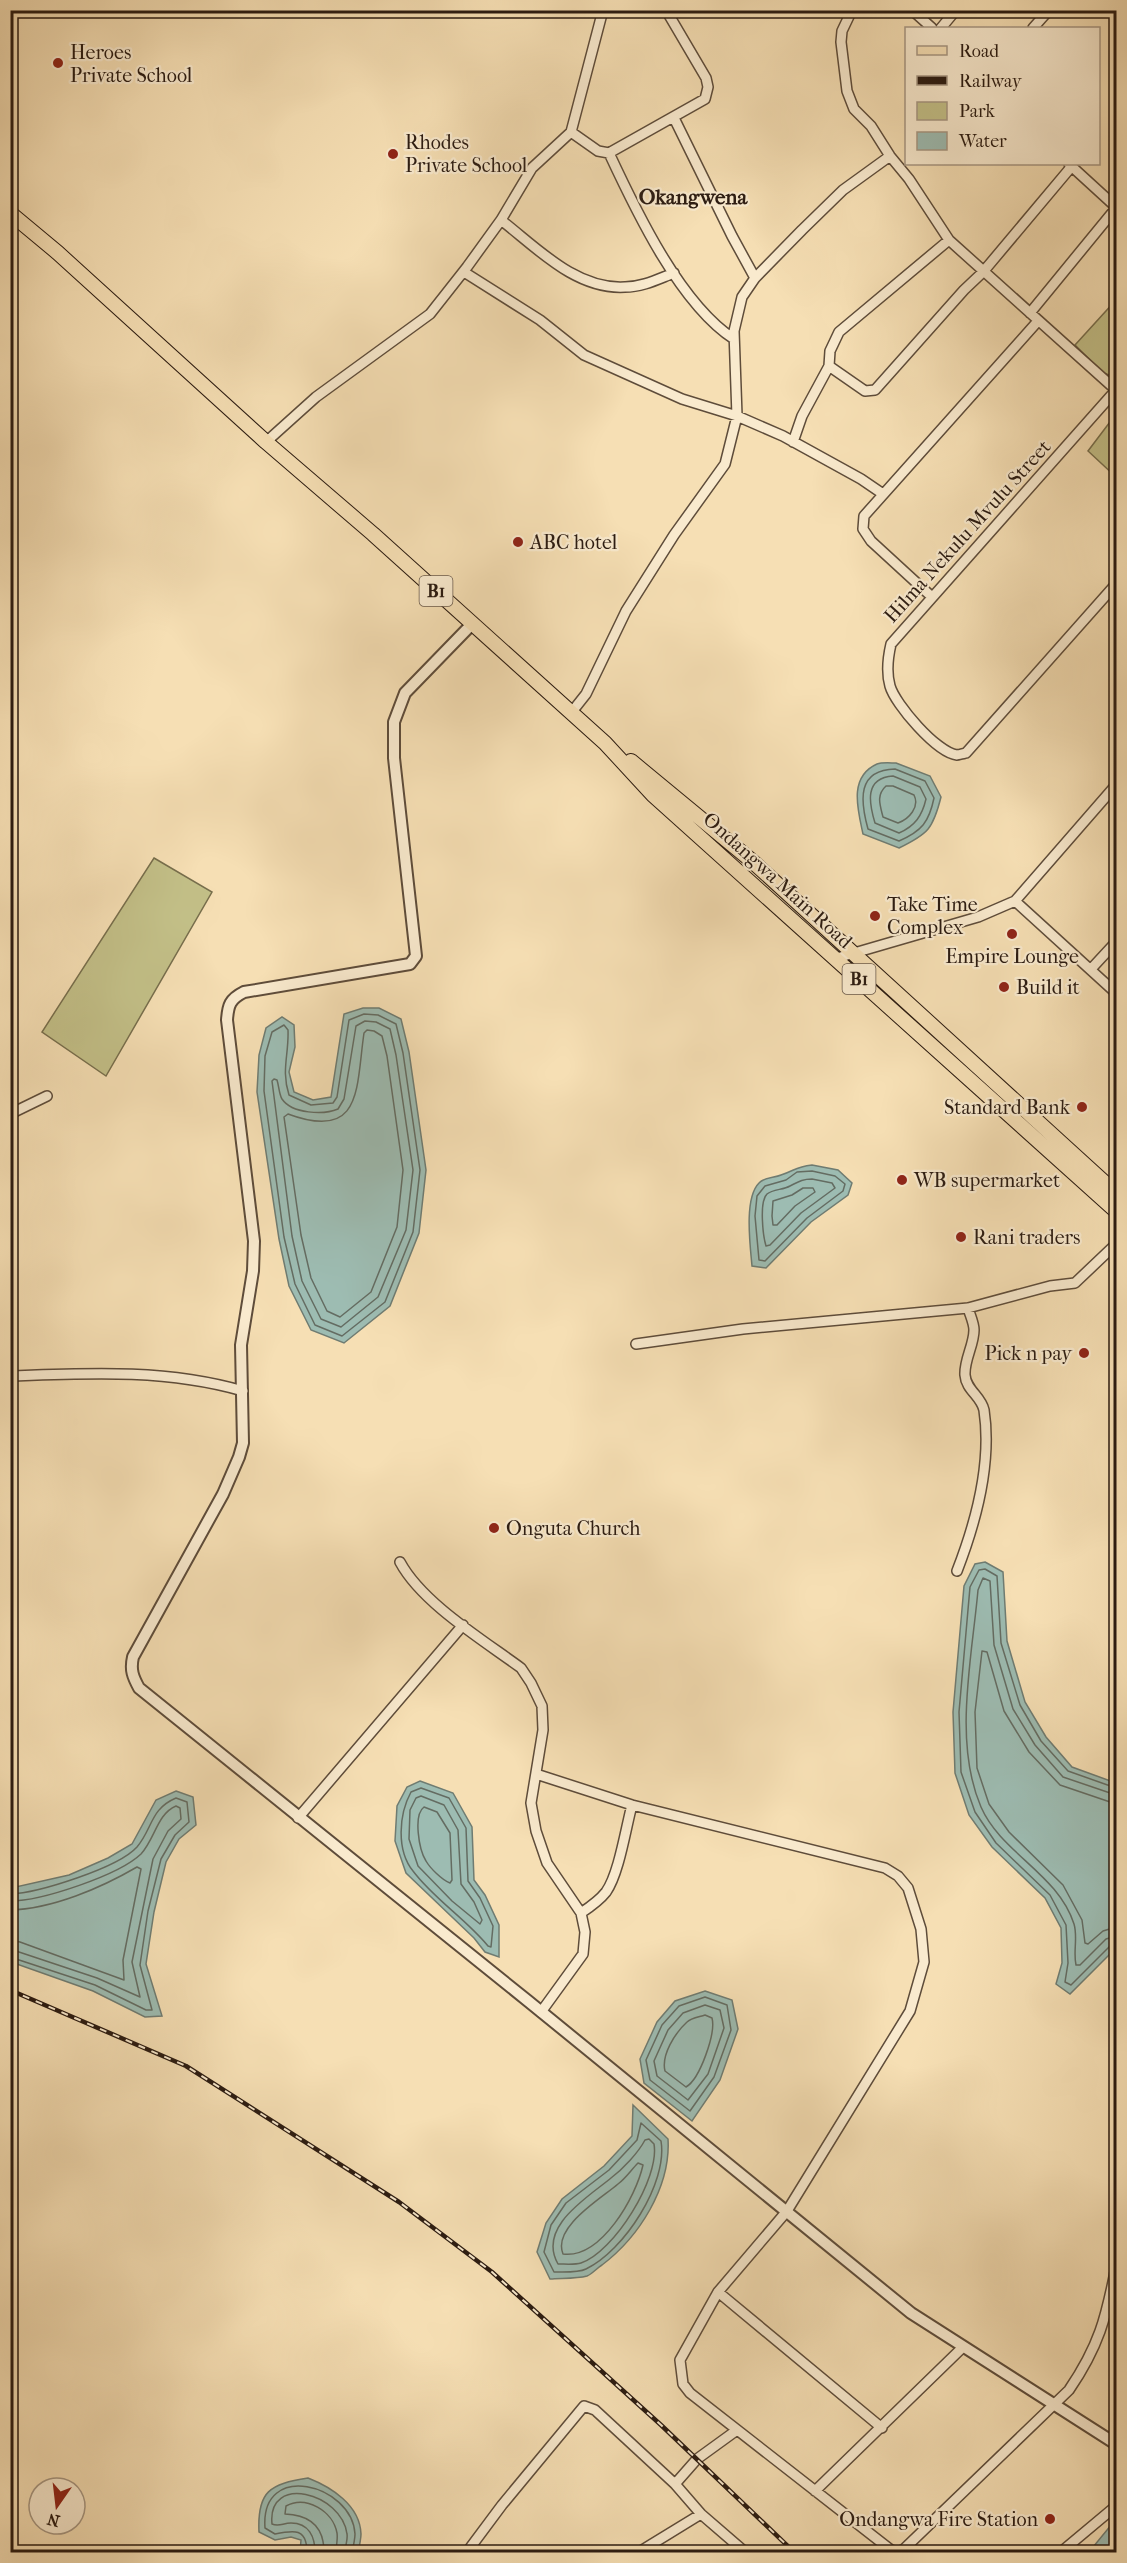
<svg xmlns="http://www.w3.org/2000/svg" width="1127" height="2563" font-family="'IM FELL French Canon',serif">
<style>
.green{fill:#c3c088;stroke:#776e4c;stroke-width:1.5}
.water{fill:#9dbcb2;stroke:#6f7c72;stroke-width:1.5}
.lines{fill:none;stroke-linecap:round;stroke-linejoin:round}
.shore{stroke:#646c62;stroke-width:1.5}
.minor-casing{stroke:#5e4c3a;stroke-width:12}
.tertiary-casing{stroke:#5e4c3a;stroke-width:14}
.primary-casing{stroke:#2b1b11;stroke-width:16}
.minor{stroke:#f9eace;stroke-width:9}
.tertiary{stroke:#f9eace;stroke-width:10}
.primary{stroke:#f6dfb4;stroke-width:14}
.rail-casing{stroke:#2b1b11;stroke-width:4.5}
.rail{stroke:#f9eace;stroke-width:2;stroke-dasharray:7;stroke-linecap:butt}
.poi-dot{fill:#8f2418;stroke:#f9eace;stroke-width:2}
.labels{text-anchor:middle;stroke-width:4.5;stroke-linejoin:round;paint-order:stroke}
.shield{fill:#f9eace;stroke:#69594a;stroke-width:1.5}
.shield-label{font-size:18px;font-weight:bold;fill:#2b1b11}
.poi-label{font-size:20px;fill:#2b1b11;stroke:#f9eace;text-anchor:start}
.street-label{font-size:20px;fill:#2b1b11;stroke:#f9eace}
.neighbourhood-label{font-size:21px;font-weight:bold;fill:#2b1b11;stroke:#f9eace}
</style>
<rect width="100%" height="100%" fill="#f6dfb4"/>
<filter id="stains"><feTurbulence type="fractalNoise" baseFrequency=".00333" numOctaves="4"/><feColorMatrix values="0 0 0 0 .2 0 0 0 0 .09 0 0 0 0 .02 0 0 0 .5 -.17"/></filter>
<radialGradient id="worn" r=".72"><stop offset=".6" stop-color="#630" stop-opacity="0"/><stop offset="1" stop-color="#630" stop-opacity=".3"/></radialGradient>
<path class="green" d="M1116 300V377L1103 373 1075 345Z
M1116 414V477L1088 451Z
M154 858 212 892 106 1076 42 1032Z"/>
<path class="water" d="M896 763 930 776 941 797C933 829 928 834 899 848L863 834C858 810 848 777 877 764 882 762 891 763 896 763Z
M363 1008H379L401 1019 409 1052 426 1170 419 1233 390 1306 344 1343 311 1330 289 1286 279 1239 257 1092 259 1055 266 1028 282 1017 294 1025 295 1047 289 1072 294 1092 313 1100 331 1097 344 1014Z
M812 1165 838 1170 852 1183 848 1195 811 1222 766 1268 752 1266C750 1244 744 1198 759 1183 764 1177 774 1178 781 1175 796 1170 795 1167 812 1165Z
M985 1562 1003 1572 1007 1641 1025 1702 1046 1737 1072 1767 1116 1783V1948L1070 1994 1056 1984 1062 1963 1061 1928 1045 1898 992 1847 969 1815 955 1773 953 1712 964 1586 975 1564Z
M420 1781 453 1793 472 1827 474 1880 485 1895 499 1925V1957L485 1952 474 1938 406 1873 395 1841 397 1806 407 1787Z
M176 1791 193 1797 196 1825 179 1839 166 1862 154 1912 146 1964 162 2016 145 2017 93 1991 11 1962V1888L69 1875 108 1858 132 1844 156 1800Z
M705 1991 732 2000 738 2029 720 2080 692 2121 644 2083 640 2059 657 2022 675 2001Z
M633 2105 668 2139C671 2187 639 2237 602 2265 597 2268 592 2274 587 2276 576 2279 561 2278 550 2279L537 2252 546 2223 562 2199 604 2166 632 2136Z
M308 2478C331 2487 360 2505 361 2534 361 2540 359 2547 358 2552H300L301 2540 291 2537 275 2540 259 2532C257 2491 270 2484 308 2478Z
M1116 2519V2552H1089Z"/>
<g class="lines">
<path class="shore" d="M895 769 925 781 934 798C929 822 922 831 899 841L868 829C860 800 857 770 895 769Z
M893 776 920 787 926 799C922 816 915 826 899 833L875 823C869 803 864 778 893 776Z
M886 786H893L914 795C920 807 909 819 898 823L883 817C880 805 876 795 886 786Z
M364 1014 378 1015 396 1024 403 1053 420 1170 413 1232 385 1302 342 1336 315 1325 295 1284 284 1237 264 1091 265 1056 272 1032 284 1025 288 1030C289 1055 281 1070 289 1095L311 1105 333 1103 337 1097 349 1020Z
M365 1021 376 1022 390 1029 396 1055 413 1170 406 1230 378 1297 341 1327 321 1319 302 1281 292 1236 272 1081 274 1079 277 1080C279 1086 279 1094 282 1099 292 1114 324 1115 338 1109L344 1099 356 1026Z
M367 1030 374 1031 382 1036 387 1056 403 1170 397 1227 371 1292 340 1317 327 1311 311 1278 301 1235 284 1117 288 1114C363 1142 356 1087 364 1033Z
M812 1171 835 1176 845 1184 843 1191 807 1218 765 1261 759 1260 755 1216 757 1196 765 1186 786 1180 797 1172Z
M812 1179 832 1183 835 1188 801 1213 770 1245 766 1246C763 1236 759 1202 767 1194 773 1189 783 1190 790 1186 798 1182 802 1179 812 1179Z
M803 1188H813L815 1192 795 1206 777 1225H773L772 1216 773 1201 792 1195Z
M421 1788 449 1798 466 1828 468 1881 480 1898 493 1926 491 1947 488 1946C466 1919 434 1899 413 1871 396 1850 399 1814 411 1792Z
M1116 1788 1068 1771 1041 1741 1020 1705 1001 1643 997 1576 985 1569 979 1570 970 1587 959 1712 961 1772 975 1812 996 1843 1050 1895 1066 1925 1068 1963 1065 1982 1071 1985 1110 1946 1116 1944
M1116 1795 1063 1777 1035 1745 1013 1709 994 1645 990 1581 983 1578 978 1590C972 1658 953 1742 981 1807 1001 1853 1058 1874 1074 1924 1078 1937 1073 1952 1076 1965H1080L1106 1939 1116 1936
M421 1796 444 1805 458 1830 461 1884 474 1902 482 1920 480 1924 452 1901 418 1866 409 1839 410 1810 416 1798Z
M1116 1804 1060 1785 1029 1752 1004 1711 987 1652 982 1651 975 1712 977 1768 989 1804 1009 1832 1063 1885 1082 1920 1085 1943 1088 1944 1103 1931 1116 1927
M424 1807 437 1812 450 1833 452 1880 450 1883C442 1880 430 1868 426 1861 419 1850 413 1815 424 1807Z
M10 1894C38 1893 118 1868 137 1847 153 1828 150 1809 176 1798L187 1802 189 1822 175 1835 161 1859 148 1911 140 1965 152 2010H146L95 1985 10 1957
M10 1901C42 1901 119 1875 141 1854 155 1839 157 1814 176 1806L180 1808 181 1819 168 1831 153 1859 132 1962 140 1997 97 1978 10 1949
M10 1910C52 1909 101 1888 137 1867L141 1869 123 1960 124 1980 20 1942 10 1940
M705 1997 727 2005 731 2030 714 2077 690 2111 650 2080 646 2060 662 2025 679 2006Z
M705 2005 720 2010 724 2028 708 2074 688 2100 657 2076 654 2061 668 2030 683 2013Z
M705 2015 712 2018C716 2033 700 2079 686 2087L665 2071C661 2055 675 2033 687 2022 691 2018 699 2017 705 2015Z
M641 2123 661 2141C668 2183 624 2251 586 2269 578 2273 563 2272 554 2272L544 2252 551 2225 566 2203 609 2170 637 2140Z
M645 2140 649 2139 654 2144C660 2178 614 2252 581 2263 575 2265 565 2264 558 2264 537 2227 587 2198 611 2178 623 2169 638 2153 645 2140Z
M638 2163 643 2165C636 2197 601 2259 563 2254 552 2227 602 2198 618 2184 626 2178 631 2170 638 2163Z
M307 2552C307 2528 294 2530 275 2534L265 2528C260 2460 352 2484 355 2534 355 2540 353 2547 352 2552
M315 2552C315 2537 309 2523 291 2523 283 2523 279 2527 272 2524 267 2473 342 2493 347 2534 348 2539 345 2547 345 2552
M324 2552C324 2527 311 2515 285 2514L286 2506C306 2495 333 2511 337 2533 338 2539 336 2546 336 2552"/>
<defs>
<path id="minor" d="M852 10 842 31 841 42 847 91 854 109 871 126 890 156 909 179 949 240 1116 390
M912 10 932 28
M941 28 956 10
M1033 28 1049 10
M674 118 732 236 755 278
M571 132 598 151 609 153 705 99 708 87 706 78 666 10
M609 153C636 211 680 304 734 339
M1069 164 1116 207
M501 220C537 248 576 290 625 287 643 287 658 279 674 273
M464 272 540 320 584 355 682 399 737 416 783 436 861 479 883 494
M1030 313 1116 208
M829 366 865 391 875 390 964 290 983 272 1072 166
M1116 390 891 644C888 657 886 672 890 686 895 704 937 753 957 755 958 755 965 753 966 753L1116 584
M266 442 316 397 430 314 467 267 501 220 532 168 571 132 603 10
M793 442 802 416 829 366 830 351 839 332 949 240
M932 597 871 541 863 529 864 516 1038 321
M571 713 586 694 626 611 674 535 725 464 737 416 734 331 742 297 755 278 802 230 843 190 890 156
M1015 901 1116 993
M837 958 978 917 1015 901 1116 785
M1091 969 1116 942
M10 1114 47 1096
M636 1344 743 1329 968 1308 1050 1286 1075 1283 1116 1244
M10 1376C89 1373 167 1369 243 1391
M400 1562C422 1603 483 1640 521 1668L531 1683 542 1706 543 1730 531 1803 536 1831 547 1863 581 1913 585 1932 583 1954 541 2012
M957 1571C976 1522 992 1463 984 1410 981 1396 966 1390 965 1375 964 1360 974 1345 974 1330 974 1323 970 1315 968 1308
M536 1774 632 1805 885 1868 898 1876 908 1888 921 1929 924 1962 910 2011 787 2211 718 2292 680 2360 683 2384 690 2393 891 2550 898 2552 904 2549 1069 2390C1099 2346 1106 2318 1116 2267
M298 1818 463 1625
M581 1913C590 1907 599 1901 606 1892 619 1874 626 1827 632 1805
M718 2292 882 2428
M675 2484 697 2459 737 2430
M815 2491 963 2347
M467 2552 502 2505 584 2406 595 2410 675 2484 701 2514 745 2552
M639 2552 701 2514
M1061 2552 1116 2506"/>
<path id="tertiary" d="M472 624 405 693 394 722V758L416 956 410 964 244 992C230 999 228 1005 227 1020L254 1241 253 1271 241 1345 243 1443 239 1457 223 1494 133 1657C130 1670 133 1677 139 1688L528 2001 911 2313 1116 2444"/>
<path id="primary" d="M10 213 58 253 266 442 373 534 605 743 653 795 1116 1211
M631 761 752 861 1116 1193"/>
</defs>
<use href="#minor" class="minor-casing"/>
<use href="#tertiary" class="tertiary-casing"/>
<use href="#primary" class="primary-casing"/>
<use href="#minor" class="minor"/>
<use href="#tertiary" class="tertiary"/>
<use href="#primary" class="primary"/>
<defs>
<path id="rail" d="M10 1990 186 2066 399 2202 492 2272 661 2425 794 2552"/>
</defs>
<use href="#rail" class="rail-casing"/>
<use href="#rail" class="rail"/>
</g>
<g class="poi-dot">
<circle cx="58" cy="63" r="6"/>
<circle cx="393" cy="154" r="6"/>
<circle cx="518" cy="542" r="6"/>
<circle cx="875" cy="916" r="6"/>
<circle cx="1012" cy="934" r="6"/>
<circle cx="1004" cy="987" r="6"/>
<circle cx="1082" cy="1107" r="6"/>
<circle cx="902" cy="1180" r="6"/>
<circle cx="961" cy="1237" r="6"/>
<circle cx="1084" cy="1353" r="6"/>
<circle cx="494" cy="1528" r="6"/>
<circle cx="1050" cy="2519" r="6"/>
</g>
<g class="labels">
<g class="shield">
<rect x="419.5" y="576" width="33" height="30" rx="4.5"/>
<rect x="842.5" y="964" width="33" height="30" rx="4.5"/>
</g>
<g class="shield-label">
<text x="436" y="597">B1</text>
<text x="859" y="985">B1</text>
</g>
<g class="poi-label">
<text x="70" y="59">Heroes<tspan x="70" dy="23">Private School</tspan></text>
<text x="405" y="149">Rhodes<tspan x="405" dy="23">Private School</tspan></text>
<text x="530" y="549">ABC hotel</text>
<text x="887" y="911">Take Time<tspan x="887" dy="23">Complex</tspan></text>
<text x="1012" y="963" text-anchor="middle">Empire Lounge</text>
<text x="1016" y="994">Build it</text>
<text x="1070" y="1114" text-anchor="end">Standard Bank</text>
<text x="914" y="1187">WB supermarket</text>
<text x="973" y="1244">Rani traders</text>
<text x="1072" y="1360" text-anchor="end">Pick n pay</text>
<text x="506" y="1535">Onguta Church</text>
<text x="1038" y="2526" text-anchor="end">Ondangwa Fire Station</text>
</g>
<g class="street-label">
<text transform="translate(967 531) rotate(-48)" y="7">Hilma Nekulu Mvulu Street</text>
<text transform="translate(778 880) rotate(42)" y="7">Ondangwa Main Road</text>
</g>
<g class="neighbourhood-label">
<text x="693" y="204">Okangwena</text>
</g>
</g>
<rect width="1127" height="2563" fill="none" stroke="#f6dfb4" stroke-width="36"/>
<rect x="12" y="12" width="1103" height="2539" fill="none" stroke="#2b1b11" stroke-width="3"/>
<rect x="18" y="18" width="1091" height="2527" fill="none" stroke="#2b1b11" stroke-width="1.5"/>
<rect x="905" y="27" width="195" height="138" fill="#f9eace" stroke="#a79782" stroke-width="1.5"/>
<rect x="917" y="46" width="30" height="9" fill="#f6dfb4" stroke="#a79782" stroke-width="1.5"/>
<text x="959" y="57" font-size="18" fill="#2b1b11">Road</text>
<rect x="917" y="76" width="30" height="9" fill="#2b1b11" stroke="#a79782" stroke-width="1.5"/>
<text x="959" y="87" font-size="18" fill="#2b1b11">Railway</text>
<rect x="917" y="102" width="30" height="18" fill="#c3c088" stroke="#a79782" stroke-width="1.5"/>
<text x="959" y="117" font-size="18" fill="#2b1b11">Park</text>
<rect x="917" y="132" width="30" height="18" fill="#9dbcb2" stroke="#a79782" stroke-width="1.5"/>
<text x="959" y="147" font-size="18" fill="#2b1b11">Water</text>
<g transform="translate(57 2506) rotate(194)"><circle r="28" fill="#f9eace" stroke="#a79782" stroke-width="1.5"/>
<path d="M0-4.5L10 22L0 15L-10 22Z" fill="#8f2418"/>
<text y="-9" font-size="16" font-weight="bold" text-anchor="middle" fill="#2b1b11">N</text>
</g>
<rect width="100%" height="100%" filter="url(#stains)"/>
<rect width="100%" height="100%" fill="url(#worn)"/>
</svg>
